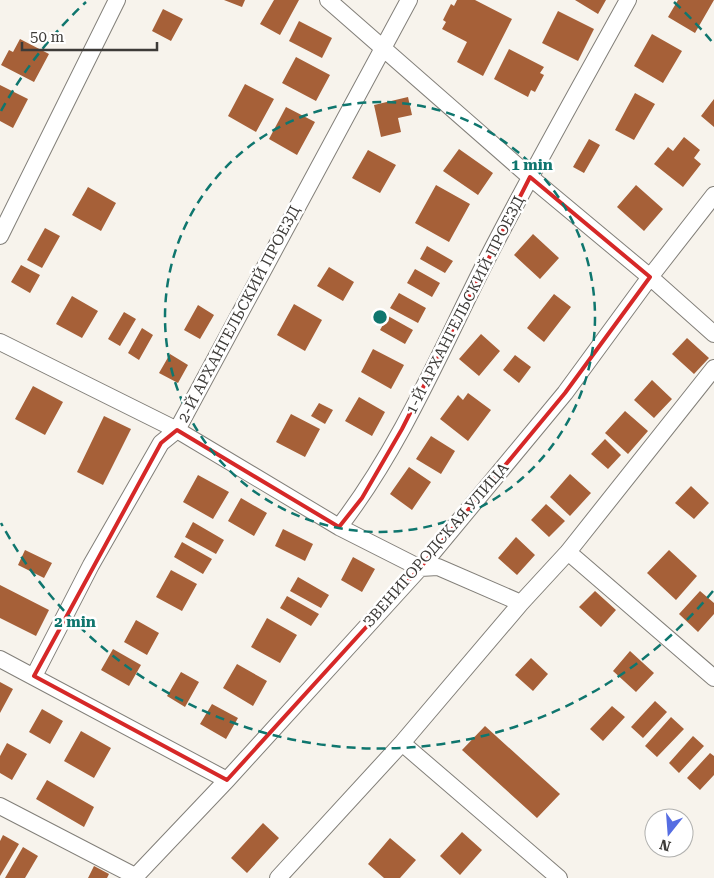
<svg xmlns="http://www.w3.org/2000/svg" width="714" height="878" font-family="'Roboto Serif',serif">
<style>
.building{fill:#a66038}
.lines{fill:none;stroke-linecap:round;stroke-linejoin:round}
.minor-casing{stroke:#827f79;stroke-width:18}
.minor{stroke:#fff;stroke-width:16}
.marked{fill:none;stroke:#d62828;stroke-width:4;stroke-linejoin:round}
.ring{fill:none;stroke:#0f766e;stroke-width:2.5;stroke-dasharray:9 6}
.labels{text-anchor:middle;stroke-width:5;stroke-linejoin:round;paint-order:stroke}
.street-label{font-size:15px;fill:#3d3b38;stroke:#fff}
.centre{fill:#0f766e;stroke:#fff;stroke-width:2.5}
.ring-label{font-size:15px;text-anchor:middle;font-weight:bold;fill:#0f766e;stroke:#fff;stroke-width:5;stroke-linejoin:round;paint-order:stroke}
</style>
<rect width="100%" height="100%" fill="#f7f3ec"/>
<path class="building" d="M224 0H245L242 7Z
M274 0H299L280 35 260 24Z
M457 0H475L512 19 483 76 457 62 467 42 442 29 446 22 443 20 451 4 454 6Z
M575 0H606L598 14Z
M678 0H714L695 33 668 17Z
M163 9 183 19 171 41 152 31Z
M558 11 594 29 578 61 542 43Z
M299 21 332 38 322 58 289 41Z
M652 34 682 51 663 83 634 66Z
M20 39 49 54 34 82 1 65 9 50 13 52Z
M509 49 544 67 540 73 544 75 535 92 531 90 528 97 494 79Z
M296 57 330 75 316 101 282 83Z
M245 84 274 99 256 132 228 116Z
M0 85 28 99 13 128 0 121Z
M635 93 655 104 634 140 615 130Z
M408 97 412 115 398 118 401 132 381 137 374 105Z
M714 99V127L701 116Z
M286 107 315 122 297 155 269 139Z
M684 137 700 150 694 158 701 164 683 187 654 164 668 147 673 151Z
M589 139 600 145 584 173 573 167Z
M459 149 493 173 478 195 443 171Z
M368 150 396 165 380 193 352 178Z
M436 185 470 204 449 242 415 223Z
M636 185 663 209 644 231 617 207Z
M88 187 116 203 101 231 72 215Z
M45 228 60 236 42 268 27 260Z
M533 234 559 258 540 279 514 255Z
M427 246 453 261 445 273 420 259Z
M21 265 40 275 30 293 11 282Z
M329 267 354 282 343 301 317 286Z
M415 269 440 283 432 297 407 283Z
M399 293 426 308 418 323 390 308Z
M554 294 571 307 544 342 527 328Z
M72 296 98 311 82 338 56 324Z
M294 304 322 320 305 351 277 335Z
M198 305 214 315 200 339 184 330Z
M124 312 136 319 120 346 108 339Z
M388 316 413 330 405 344 380 330Z
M142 328 153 335 139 360 128 353Z
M481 334 500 351 479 376 459 359Z
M687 338 709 358 694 374 672 354Z
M373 349 404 365 391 389 361 372Z
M170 354 188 365 178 383 159 373Z
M515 355 531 367 519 383 503 370Z
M652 380 672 399 654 418 634 400Z
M33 386 63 402 45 435 15 419Z
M468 393 491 410 468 441 440 419 458 395 463 400Z
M359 397 385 412 372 436 345 421Z
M319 403 333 410 325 424 311 416Z
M625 411 648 431 628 454 605 433Z
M291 414 320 429 305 457 276 442Z
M104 416 131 429 103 485 77 472Z
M431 436 455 451 441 474 416 459Z
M605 439 621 455 608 469 591 454Z
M409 467 431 482 412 510 390 494Z
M570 474 591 493 570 516 550 497Z
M198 475 229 492 213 519 183 502Z
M691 486 709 503 694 519 675 503Z
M241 498 267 513 254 536 228 521Z
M546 504 565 521 549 537 531 520Z
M193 522 224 540 216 554 185 537Z
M283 529 313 544 305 561 275 546Z
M516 537 535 555 517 575 498 558Z
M182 542 212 559 203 574 174 557Z
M25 550 52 563 44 578 18 565Z
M669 550 697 576 676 600 647 573Z
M353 557 375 569 362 592 341 580Z
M171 570 197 584 182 611 156 597Z
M298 577 329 595 321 608 290 591Z
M0 585 49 610 36 636 0 618Z
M595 591 616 610 601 627 579 607Z
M700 591 714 603V614L698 632 679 614Z
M287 596 319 614 311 626 280 608Z
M267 618 297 635 280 663 251 647Z
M136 620 159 633 147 655 124 642Z
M113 649 141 665 129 686 101 670Z
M630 651 654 673 636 692 613 671Z
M531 658 548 674 533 691 515 675Z
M237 664 267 681 253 706 223 688Z
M181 672 199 682 185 707 167 696Z
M0 682 13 689 0 713Z
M655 701 667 712 643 738 631 727Z
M212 704 238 718 226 739 200 724Z
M612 706 625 717 603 741 590 729Z
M42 709 63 721 50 744 29 732Z
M671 717 684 729 657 757 645 746Z
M485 726 560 794 537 818 462 750Z
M81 731 111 748 94 778 64 761Z
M693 736 704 746 679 773 669 763Z
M7 743 27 754 12 780 0 773V756Z
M710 753 714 756V775L700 790 687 778Z
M47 780 94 807 84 827 36 799Z
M263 823 279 838 247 873 231 858Z
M462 832 482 850 460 875 440 856Z
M3 835 19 844 0 876V841Z
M390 838 416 860 400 878H384L368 864Z
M23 847 38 856 25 878H5Z
M94 866 109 874 107 878H88Z"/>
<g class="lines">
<defs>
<path id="minor" d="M328 0 530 177 650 277 714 334
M0 236 117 0
M0 342 177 430 339 527 420 568 438 567 521 603
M339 527C399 449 438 357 482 269 528 178 579 89 628 0
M568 552 714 678
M0 659 227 780
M34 676 91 565 161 443 177 430 409 0
M402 743 559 878
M0 806 135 876
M134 878 227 780 420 568 565 393 650 277 714 195
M278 878 402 743 521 603 568 552 714 368"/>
</defs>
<use href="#minor" class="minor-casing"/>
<use href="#minor" class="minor"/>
</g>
<path class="marked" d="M530 177 650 277 565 393 420 568 227 780 34 676 161 443 177 430 339 527 362 498 402 429Z"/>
<g class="ring">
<circle cx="380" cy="317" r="215"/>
<path d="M713 591A431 431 0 0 1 1 523M1 111A431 431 0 0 1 86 2M674 2A431 431 0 0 1 713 43"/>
</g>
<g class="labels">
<g class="street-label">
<text transform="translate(465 305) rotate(-63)" y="5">1-Й АРХАНГЕЛЬСКИЙ ПРОЕЗД</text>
<text transform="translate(239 314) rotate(-62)" y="5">2-Й АРХАНГЕЛЬСКИЙ ПРОЕЗД</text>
<text transform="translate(436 545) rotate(-49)" y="5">ЗВЕНИГОРОДСКАЯ УЛИЦА</text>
</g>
</g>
<circle cx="380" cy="317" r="8" class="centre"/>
<g class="ring-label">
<text x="532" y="170">1 min</text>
<text x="75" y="627">2 min</text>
</g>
<g transform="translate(669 833) rotate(197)"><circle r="24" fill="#ffffff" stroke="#b1b1af"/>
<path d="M0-4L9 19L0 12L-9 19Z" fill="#556de2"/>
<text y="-8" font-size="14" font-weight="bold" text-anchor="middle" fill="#3d3b38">N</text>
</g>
<path d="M22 42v8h135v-8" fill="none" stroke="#3d3b38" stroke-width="2.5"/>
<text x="30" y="42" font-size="15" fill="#3d3b38" stroke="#ffffff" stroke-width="4" paint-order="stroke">50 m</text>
</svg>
